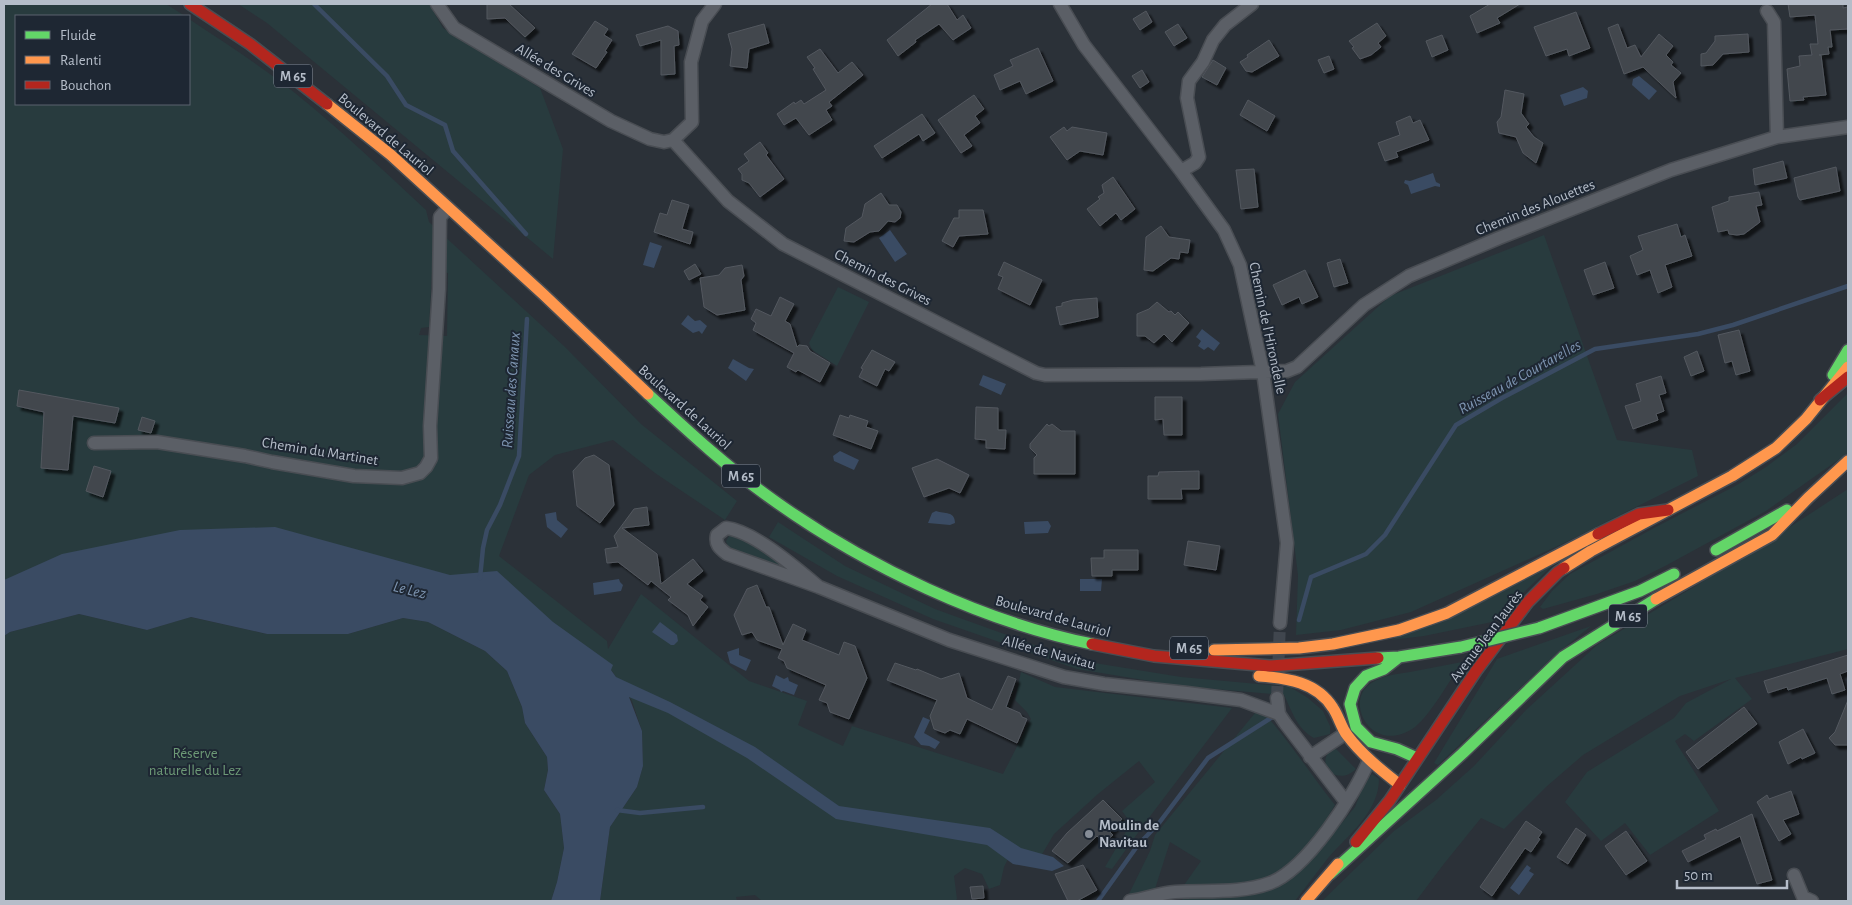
<svg xmlns="http://www.w3.org/2000/svg" width="1852" height="905" font-family="'Alegreya Sans',sans-serif">
<style>
.green{fill:#283b3e;fill-rule:evenodd}
.water{fill:#3a4b63}
.lines{fill:none;stroke-linecap:round;stroke-linejoin:round}
.stream{stroke:#3a4b63;stroke-width:4.5}
.building{fill:#42464d;stroke:#53585f;filter:url(#shadow)}
.street-tunnel{stroke:#40464e;stroke-width:12;stroke-dasharray:12 6;stroke-linecap:butt}
.street-casing{stroke:#494d53;stroke-width:15}
.fast-casing{stroke:#494d53;stroke-width:14}
.slow-casing{stroke:#494d53;stroke-width:14}
.jam-casing{stroke:#494d53;stroke-width:14}
.street{stroke:#5b5f66;stroke-width:12}
.fast{stroke:#63d668;stroke-width:11}
.slow{stroke:#ff974d;stroke-width:11}
.jam{stroke:#b3261e;stroke-width:11}
.fast-bridge-casing{stroke:#494d55;stroke-width:14;stroke-linecap:butt}
.fast-bridge{stroke:#63d668;stroke-width:11}
.poi-dot{fill:#858c96;stroke:#1e2733;stroke-width:2}
.labels{text-anchor:middle;stroke-width:4;stroke-linejoin:round;paint-order:stroke}
.shield{fill:#1e2733;stroke:#88909c;stroke-width:1}
.shield-label{font-size:14px;font-weight:bold;fill:#b5bdc9}
.street-label{font-size:15px;fill:#b5bdc9;stroke:#1e2733}
.park-label{font-size:15px;fill:#6d9976;stroke:#1e2733}
.poi-label{font-size:15px;font-weight:bold;fill:#b5bdc9;stroke:#1e2733;text-anchor:start}
.water-label{font-size:16px;font-style:italic;fill:#7d94b0;stroke:#1e2733}
</style>
<defs>
<filter id="shadow"><feDropShadow dx="4" dy="4" stdDeviation="1" flood-color="#0009"/></filter>
</defs>
<rect width="100%" height="100%" fill="#2b3138"/>
<path class="green" d="M4 4H166L185 16H16V104H189V19C225 43 261 66 295 93 341 130 383 170 426 210L429 222 565 347 641 424 737 501 725 520 655 473 613 440 555 455 529 475 499 556 607 641 608 649 641 594 749 681 807 701 798 725 843 746 852 726 1003 774 1031 719 1027 712 1015 700 1021 672 1055 687 1232 708 1145 823 1112 869 1105 867 1131 823 1122 811 1155 782 1139 761 1098 794 1054 834 1035 866 1013 864 1009 857 1004 867 1000 885 989 889 982 874 965 868 954 876 957 899 955 901H762L755 895 736 897 737 901H600L610 827 637 787 643 766 642 731 632 701 612 671 517 605 4 586ZM432 271 448 273 447 336 419 335 421 328 429 327Z
M238 4H429L443 28 540 88 563 149 553 259 267 23Z
M1544 235 1617 440 1692 450 1698 476 1560 545 1411 612 1341 630 1296 635 1298 575 1278 414 1295 382 1390 296Z
M838 287 869 302 837 366 812 350 809 343Z
M1848 393V453L1766 511 1667 565 1635 581 1597 594 1543 609 1540 607 1552 591 1570 574 1654 528 1737 485 1766 467 1797 444Z
M1848 489V649L1735 678 1752 699 1694 741 1685 734 1675 741 1719 811 1650 855 1625 823 1601 841 1565 802 1587 772 1674 718 1686 703 1731 679 1680 696 1583 755 1546 787 1504 829 1481 818 1443 865 1416 901H1322L1394 831 1436 800 1474 766 1526 710 1597 645 1747 555Z
M778 522 845 566 935 609 1076 660 1181 677 1290 687 1308 698 1323 711 1330 726V734L1314 738C1297 729 1292 711 1284 695L1180 686 1077 669 933 619 837 576 769 537Z
M729 536H736L777 559 781 563 780 566 729 549 726 541Z
M1555 563 1492 622 1424 636 1391 640Z
M79 614 147 630 190 617 267 634H348L403 618 428 622 485 651 507 671 522 707 525 723 547 757 548 770 544 790 560 814 564 848 557 882 551 901H4V636L10 632Z
M1591 626 1554 656 1438 765 1434 763 1497 659Z
M1462 662C1450 680 1431 714 1415 727 1372 758 1341 699 1373 682 1384 675 1397 674 1410 672 1427 669 1445 665 1462 662Z
M1255 713 1265 714C1290 742 1311 775 1335 805 1323 825 1307 854 1287 867 1256 886 1217 887 1182 888L1201 861 1170 842 1154 892 1128 896 1150 851 1155 835Z
M1334 747 1356 769C1337 788 1312 763 1334 747Z
M1372 774 1379 779C1379 812 1348 835 1328 858 1317 872 1306 887 1295 901H1181L1185 897 1228 896 1295 872 1314 856 1355 807 1364 784Z"/>
<path class="water" d="M1639 76 1657 91 1649 100 1632 85 1633 79Z
M1583 87 1588 91 1587 98 1564 106 1560 95Z
M1433 173 1436 182 1440 184V187L1435 186 1411 194 1408 185 1404 183 1405 180 1410 181Z
M890 230 907 254 895 262 879 238Z
M650 242 662 246 654 268 643 265Z
M688 315 695 321 700 320 707 326 702 334 699 331 693 333 681 324Z
M1202 329 1220 343 1214 351 1208 347 1204 350 1198 346 1201 341 1196 337Z
M733 359 749 368 754 369 746 381 728 368Z
M983 375 1006 384 1001 395 979 385Z
M840 451 859 460 854 470 834 461 833 456Z
M936 511C945 514 955 511 955 523L950 525 928 523 932 513Z
M556 512 557 520 568 529 561 538 547 527 545 514Z
M1048 521 1051 526 1048 533 1025 534 1024 522Z
M275 527 450 575 497 571 553 622 613 665 611 670 616 677 670 702 755 747 839 806 990 828 1021 848 1053 857 1064 866 1052 871 1013 864 987 845 836 819 747 758 668 713 629 697 642 731 643 766 637 787 610 827 600 901H551L557 882 564 848 560 814 544 790 548 770 547 757 525 723 522 707 507 671 485 651 428 622 403 618 348 634H267L191 617 147 630 79 614 10 632 4 636V580L62 554 180 530Z
M619 579 620 582 623 585 621 591 594 595 593 583Z
M1080 579H1102L1101 591H1080Z
M660 622 677 635 678 641 674 645H671L652 632Z
M739 648V655L751 660 746 671 730 663 727 652Z
M776 675 784 679 788 677 789 681 798 685 794 695 783 691 781 692 780 690 772 686Z
M923 717 930 720 924 733 940 742 935 749 929 746 921 745 914 737Z
M1527 865 1531 868 1529 871 1534 874 1519 895 1510 888Z"/>
<g class="lines">
<path class="stream" d="M314 4 387 76 406 105 445 125 453 151 526 234
M480 578 483 548 487 530 500 505 519 456 527 319
M1299 620 1311 577 1366 554 1385 535 1456 425 1502 398 1595 349 1698 334 1733 325 1848 286
M617 810 640 813 703 807
M1098 901 1138 845 1159 823 1208 758 1274 716"/>
</g>
<path class="building" d="M487 4H509L535 28 525 37 505 18 487 19Z
M932 4H947L957 20 963 15 971 28 953 40 939 24 915 40 916 42 898 56 887 40Z
M1490 4H1520L1497 18 1500 23 1477 33 1470 16Z
M1788 4H1843V8L1848 7V29L1830 30 1832 47H1828L1829 54 1819 55H1821L1826 95 1803 97 1804 100 1790 101 1787 69 1800 66 1799 56 1812 55 1810 44H1818L1815 15 1790 17Z
M1146 11 1152 22 1140 30 1133 19Z
M1576 12 1590 48 1569 56 1567 49 1546 56 1534 27Z
M595 21 608 29 604 35 612 40 605 51 607 52 596 68 572 54Z
M1377 23 1386 36 1378 43 1381 47 1371 55 1360 59 1352 48 1354 47 1349 41Z
M764 24 769 43 749 49 747 68 730 66 732 49 728 34Z
M1178 24 1187 38 1174 46 1165 32Z
M1618 24 1627 48 1635 45 1641 57 1659 34 1673 46 1666 55 1673 62 1671 65 1681 73 1673 82 1676 98 1643 67 1624 74 1608 28Z
M668 26 678 31 679 45 674 46 675 74 661 75V40L640 46 636 35Z
M1748 34 1749 52 1723 54 1713 65 1701 66V54L1706 53 1715 41V36Z
M1442 35 1448 50 1432 57 1426 41Z
M1269 40 1279 56 1252 72 1246 71 1240 62 1248 57 1247 55Z
M1038 48 1053 81 1026 94 1020 81 1000 90 994 75 1013 66 1010 60Z
M820 49 838 73 852 62 863 75 829 102 832 106 826 110 832 120 809 135 796 118 784 125 777 114 794 102 795 104 801 100 804 104 826 90 813 69 815 68 807 57Z
M1329 56 1334 69 1324 73 1318 60Z
M1213 60 1226 68 1217 85 1202 77Z
M1142 70 1149 82 1140 88 1132 76Z
M1505 90 1524 94 1521 113 1529 124 1526 127 1534 137 1543 143 1536 163 1523 153 1516 137 1499 133 1497 122 1501 117Z
M974 95 984 109 975 116 980 123 964 135 972 146 961 153 938 120Z
M1248 100 1275 116 1267 131 1240 115Z
M922 114 935 133 923 141 919 134 882 158 874 146Z
M1410 116 1413 123 1420 120 1429 140 1396 152 1398 157 1385 161 1378 143 1400 135 1396 122Z
M1064 127 1067 131 1072 127 1107 133 1103 155 1080 151 1067 160 1050 137Z
M760 142 768 153 766 155 784 179 760 197 749 183 742 180V174L738 169 749 161 744 154Z
M1783 161 1787 178 1755 185 1753 169Z
M1836 167 1840 191 1800 200 1798 197 1794 178Z
M1254 169 1258 207 1241 209 1236 170Z
M1113 177 1135 209 1121 220 1116 213 1100 226 1087 209 1100 199 1098 197 1104 193 1102 185Z
M1759 192 1762 205 1756 206 1760 222 1744 234 1737 235 1729 234 1728 230 1718 232 1712 207 1729 201V197Z
M881 193 889 205H897L901 212 900 218 895 222 888 221 879 231 870 232 854 242 844 241 846 228 862 217 865 204Z
M672 200 689 205 682 229 693 232 690 244 654 232 660 213 667 215Z
M959 210H983L988 234 959 236 953 247 942 241 954 218H959Z
M1677 224 1681 237 1685 235 1692 256 1665 265 1672 287 1658 293 1650 270 1637 275 1630 256 1643 250 1638 236Z
M1161 226 1169 237 1190 240 1188 253 1180 252 1179 259 1171 258 1153 271 1144 270 1146 237Z
M1340 259 1348 283 1334 287 1327 263Z
M1004 262 1042 280 1030 305 998 289 1003 277 998 275Z
M1605 262 1614 288 1593 295 1584 270Z
M695 264 701 274 689 280 684 271Z
M742 265 744 276 741 280 745 310 717 315 704 307 700 278 719 275 725 268Z
M1305 270 1318 297 1302 304 1299 297 1282 305 1273 285Z
M780 297 794 304 785 321 790 324 797 347 799 345 807 346 810 351 830 363 820 382 798 370 796 372 787 367 794 353 753 330 756 323 751 319 756 309 771 316Z
M1097 298 1098 317 1060 325 1056 307 1062 306V303L1073 300Z
M1157 302 1169 312 1171 311 1175 315 1178 312 1189 323 1172 342 1164 334 1154 343 1145 336H1137V314L1149 309Z
M1739 330 1750 371 1736 375 1732 361 1725 363 1718 335Z
M872 350 895 362 889 371 885 369 877 386 859 377 863 369 861 368Z
M1697 351 1704 371 1691 376 1684 357Z
M1661 376 1666 393 1659 395 1664 411 1656 414 1658 420 1633 429 1625 406 1641 401 1636 384Z
M19 390 119 408 115 423 73 416 68 470 41 468 44 412 17 406Z
M1155 397H1182V435H1164L1163 419 1155 420Z
M976 407 998 408V430H1006L1005 449 986 448V440L975 439Z
M840 415 849 418 850 415 868 421 866 427 878 431 871 449 833 435Z
M142 417 155 421 151 433 138 430Z
M1047 424 1049 426 1052 424 1061 431H1075V474H1034V458L1037 455 1030 448V444Z
M594 455 609 465 614 505 600 523 577 506 573 471 585 458Z
M937 459 969 475 960 493 949 488 924 497 912 468Z
M94 466 111 471 103 497 86 491Z
M1199 471V489H1181L1182 499H1148V476H1158L1159 472Z
M647 507 649 525 622 528 657 554 661 584 693 559 703 571 687 584 703 596 700 600 708 607 693 626 688 615 668 600 671 597 651 581 648 585 618 562 607 563 605 549 618 547 614 536 634 509Z
M1188 541 1220 546 1216 570 1184 565Z
M1104 550H1138V570H1112V576H1092L1091 558H1104Z
M757 585 766 607H769L783 645 793 624 806 630 802 640 839 655 844 642 855 646 867 678 849 719 830 712 827 703 819 700 826 685 787 668 784 661 778 658 782 649 757 640 752 632 742 635 734 615 747 589Z
M1848 655V671L1840 674 1845 690 1832 694 1827 678 1788 690 1787 687 1768 693 1764 681Z
M895 663 916 670 917 669 941 679 959 673 967 698 992 710 1008 676 1016 679 1006 707 1020 713 1022 717 1027 719 1017 743 967 719 960 734 950 730 945 733 934 729 930 716 937 700 887 680Z
M1848 700V745H1835L1829 738 1835 732Z
M1744 707 1757 724 1698 769 1686 752Z
M1803 729 1815 753 1802 759 1801 757 1788 764 1779 742Z
M1791 791 1799 814 1783 820 1791 834 1779 841 1757 802 1767 795 1769 799Z
M1103 800 1122 819 1110 832 1113 835 1104 843 1097 836 1068 863 1052 851 1067 833Z
M1752 814 1772 880 1757 884 1740 836 1688 862 1682 851 1706 839 1704 835 1716 829 1717 831Z
M1526 821 1542 832 1538 838 1540 839 1531 852 1525 848 1492 896 1480 887Z
M1576 828 1586 835 1568 864 1557 857Z
M1626 831 1647 861 1626 875 1605 846Z
M1083 865 1097 890 1077 901H1068L1055 874Z
M983 886 984 898 972 899 970 887Z"/>
<g class="lines">
<path class="street-tunnel" d="M1277 698 1280 623"/>
<defs>
<path id="street" d="M437 4 454 28 611 121 650 139 664 142 673 140
M715 4 702 21 691 62 692 122 673 140 728 201 783 244 1036 373 1045 375 1201 374 1287 371 1297 367 1364 305 1409 276 1499 238 1671 170 1777 137 1848 127
M1060 4 1084 45 1181 171 1224 230 1240 265 1263 372 1287 543 1280 623
M1767 11 1774 22 1777 137
M1181 171 1195 163 1199 157 1187 98 1189 81 1203 62 1213 40 1225 25 1252 4
M94 443 157 442 245 456 272 462 354 476 402 478 420 473 426 467 431 458 430 426 439 289 440 217 448 208
M726 528C754 531 797 569 819 587L727 554C719 548 715 544 717 535Z
M819 587 949 640 1064 677 1104 684 1187 693 1241 700 1279 714
M1277 698 1279 714 1285 723 1346 802
M1310 757 1346 733
M1794 875 1803 897 1812 901
M1130 901C1145 899 1160 893 1175 892 1206 890 1240 894 1270 883 1306 870 1355 795 1369 760"/>
<path id="fast" d="M1833 375 1848 350
M648 394C689 432 730 470 776 502 866 566 984 622 1092 644
M1716 550 1787 510
M1539 628 1640 591 1674 574
M1378 658 1399 657 1461 647
M1398 658 1384 669 1366 676 1355 688 1350 704 1356 727 1371 742 1397 749 1417 758
M1330 874 1463 753 1563 657 1656 599"/>
<path id="slow" d="M327 104 391 155 543 294 648 394
M1564 568 1591 551 1732 476 1776 448 1806 419 1848 367
M1656 599 1772 535 1808 498 1848 461
M1214 650 1299 648 1333 644 1399 630 1447 613 1598 534
M1259 676C1287 678 1317 682 1333 708 1339 717 1341 727 1347 735 1362 755 1381 770 1400 785
M1306 901 1338 864"/>
<path id="jam" d="M190 4 250 44 327 104
M1820 400 1848 377
M1598 534 1639 514 1668 510
M1092 644 1154 656 1270 666 1378 658
M1356 842 1390 800 1476 671 1528 602 1558 572 1564 568"/>
</defs>
<use href="#street" class="street-casing"/>
<use href="#fast" class="fast-casing"/>
<use href="#slow" class="slow-casing"/>
<use href="#jam" class="jam-casing"/>
<use href="#street" class="street"/>
<use href="#fast" class="fast"/>
<use href="#slow" class="slow"/>
<use href="#jam" class="jam"/>
<defs>
<path id="fast-bridge" d="M1461 647 1539 628"/>
</defs>
<use href="#fast-bridge" class="fast-bridge-casing"/>
<use href="#fast-bridge" class="fast-bridge"/>
</g>
<circle class="poi-dot" cx="1089" cy="834" r="5"/>
<g class="labels">
<g class="shield">
<rect x="274" y="64.5" width="38" height="23" rx="4"/>
<rect x="722" y="464.5" width="38" height="23" rx="4"/>
<rect x="1609" y="604.5" width="38" height="23" rx="4"/>
<rect x="1170" y="636.5" width="38" height="23" rx="4"/>
</g>
<g class="shield-label">
<text x="293" y="81">M 65</text>
<text x="741" y="481">M 65</text>
<text x="1628" y="621">M 65</text>
<text x="1189" y="653">M 65</text>
</g>
<g class="street-label">
<text transform="translate(556 70) rotate(31)" y="5">Allée des Grives</text>
<text transform="translate(386 134) rotate(40)" y="5">Boulevard de Lauriol</text>
<text transform="translate(1535 207) rotate(-22)" y="5">Chemin des Alouettes</text>
<text transform="translate(883 277) rotate(27)" y="5">Chemin des Grives</text>
<text transform="translate(1268 328) rotate(78)" y="5">Chemin de l'Hirondelle</text>
<text transform="translate(685 407) rotate(42)" y="5">Boulevard de Lauriol</text>
<text transform="translate(320 451) rotate(9)" y="5">Chemin du Martinet</text>
<text transform="translate(1053 616) rotate(16)" y="5">Boulevard de Lauriol</text>
<text transform="translate(1486 636) rotate(-53)" y="5">Avenue Jean Jaurès</text>
<text transform="translate(1049 652) rotate(15)" y="5">Allée de Navitau</text>
</g>
<g class="park-label">
<text x="195" y="758">Réserve<tspan x="195" dy="17">naturelle du Lez</tspan></text>
</g>
<g class="poi-label">
<text x="1099" y="830">Moulin de<tspan x="1099" dy="17">Navitau</tspan></text>
</g>
<g class="water-label">
<text transform="translate(1519 376) rotate(-29)" y="6">Ruisseau de Courtarelles</text>
<text transform="translate(510 390) rotate(-86)" y="6">Ruisseau des Canaux</text>
<text transform="translate(410 589) rotate(14)" y="6">Le Lez</text>
</g>
</g>
<rect width="1852" height="905" fill="none" stroke="#b5bdc9" stroke-width="10"/>
<rect x="15" y="15" width="175" height="90" fill="#1e2733" stroke="#5a636f"/>
<rect x="25" y="31" width="25" height="8" fill="#63d668" stroke="#5a636f"/>
<text x="60" y="40" font-size="15" fill="#b5bdc9">Fluide</text>
<rect x="25" y="56" width="25" height="8" fill="#ff974d" stroke="#5a636f"/>
<text x="60" y="65" font-size="15" fill="#b5bdc9">Ralenti</text>
<rect x="25" y="81" width="25" height="8" fill="#b3261e" stroke="#5a636f"/>
<text x="60" y="90" font-size="15" fill="#b5bdc9">Bouchon</text>
<path d="M1677 880v8h110v-8" fill="none" stroke="#b5bdc9" stroke-width="2.5"/>
<text x="1684" y="880" font-size="15" fill="#b5bdc9" stroke="#1e2733" stroke-width="4" paint-order="stroke">50 m</text>
</svg>
